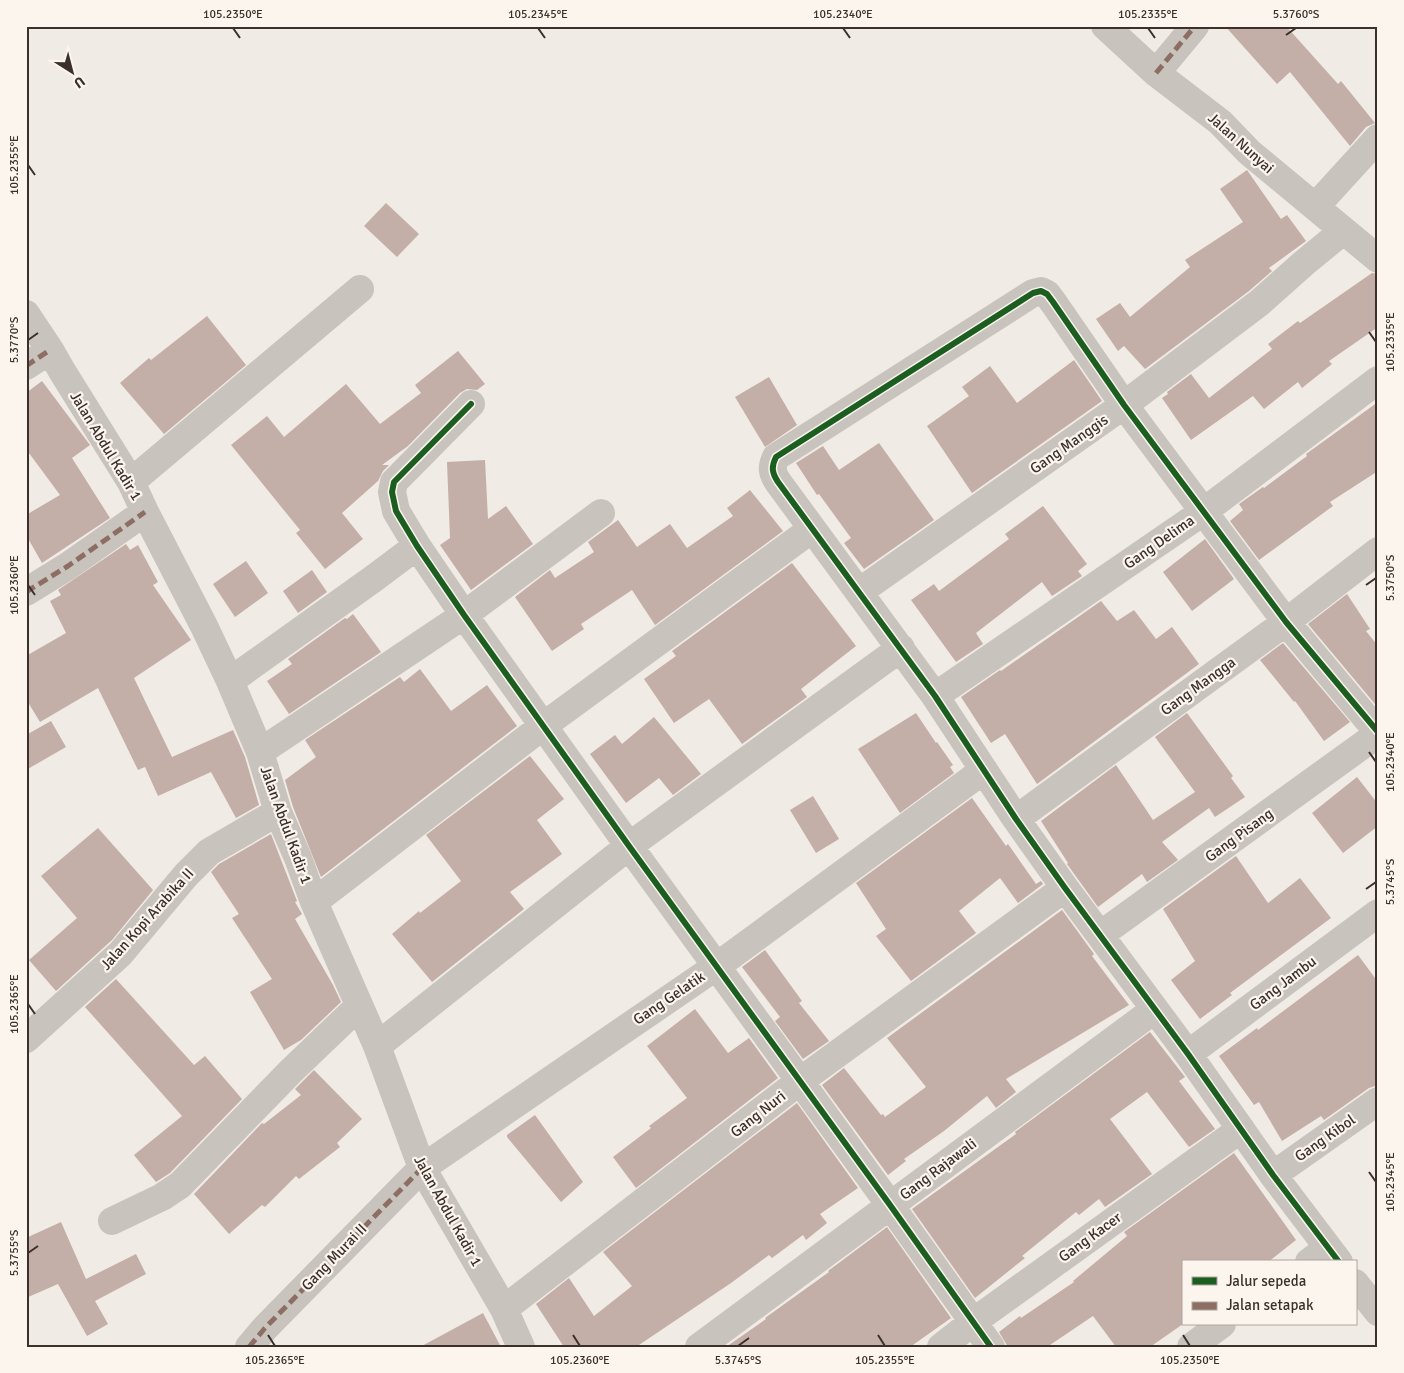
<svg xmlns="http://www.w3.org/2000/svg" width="1404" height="1373" font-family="Signika,sans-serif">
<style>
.building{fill:#c3afa7}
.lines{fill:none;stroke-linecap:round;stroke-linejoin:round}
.street{stroke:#c9c3be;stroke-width:28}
.quiet{stroke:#8d6e63;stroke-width:5;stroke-dasharray:10 5;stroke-linecap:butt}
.cycleway-casing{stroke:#fbf5ee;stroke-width:9}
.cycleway{stroke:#1b5e20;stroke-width:6}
.ticks{fill:none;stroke:#3b302b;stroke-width:2}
.labels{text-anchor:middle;stroke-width:4.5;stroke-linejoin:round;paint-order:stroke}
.street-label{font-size:15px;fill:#3b302b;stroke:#fbf5ee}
.neatline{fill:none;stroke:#3b302b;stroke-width:2}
.ticks-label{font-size:12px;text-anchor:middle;fill:#3b302b}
</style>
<rect width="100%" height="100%" fill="#f0ebe5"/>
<path class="building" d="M1225 26H1286L1338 84 1341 81 1375 123 1366 127 1350 146 1290 72 1277 84Z
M1247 170 1281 219 1287 215 1306 241 1269 268 1272 271 1249 291 1145 369 1124 346 1118 351 1096 319 1120 303 1130 317 1190 267 1185 260 1243 222 1220 189Z
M386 203 419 234 397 257 364 226Z
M1372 273 1378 274V327L1329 361 1332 364 1302 388 1298 382 1264 409 1253 396 1191 440 1162 398 1168 394 1167 392 1191 374 1209 398 1272 349 1268 344 1298 321 1300 323Z
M207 316 246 365 164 434 120 383 149 358 151 360Z
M458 351 485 384 477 390 467 389 460 393 408 446 382 465H389L383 471 378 481 342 513 363 539 325 569 296 533 300 530 231 445 267 416 284 437 346 384 380 424 421 393 415 385Z
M1074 360 1102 401 972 493 927 426 969 396 962 387 990 366 1017 403Z
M769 377 797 425 765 447 735 397Z
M42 381 90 445 72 458 110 518 42 563 26 535V515L60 495 26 449V393Z
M1378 402V471L1330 502 1333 506 1259 560 1230 521 1243 510 1239 504 1263 487 1264 488 1307 456 1306 454Z
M879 443 934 520 864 569 844 543 851 538 819 494 817 495 796 463 823 446 839 470Z
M485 460 488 519 506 506 533 544 471 590 440 545 450 538 447 462Z
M750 490 783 531 655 625 632 590 581 624 584 629 552 651 515 597 550 570 555 578 594 552 588 542 618 520 637 547 670 524 687 548 733 516 727 508Z
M1043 506 1087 564 1078 571 1082 576 1052 596 1042 582 976 633 983 644 956 662 911 600 934 584 939 591 1009 539 1005 534Z
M1205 539 1234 579 1192 611 1163 572Z
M126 544 130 550 138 545 158 582 153 585 191 640 134 678 172 757 233 730 245 757 259 805 236 818 211 772 158 796 145 767 138 770 98 688 40 722 26 699V656L66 633 50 601 61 595 58 590Z
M246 561 268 593 235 617 213 584Z
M792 563 856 646 801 689 807 697 742 744 709 699 674 723 644 679 676 656 672 651Z
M312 570 327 592 298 613 283 591Z
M1347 594 1370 629 1366 631 1378 646V702L1375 704 1308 624Z
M1101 601 1117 621 1134 610 1156 639 1172 627 1199 664 1037 784 1005 734 991 743 961 697 1000 670 1001 671Z
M353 614 381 652 289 714 267 681 292 664 288 659 345 618 347 619Z
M1283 643 1350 722 1324 741 1295 701 1294 702 1260 660Z
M420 669 451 711 487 685 517 726 321 877 293 807 285 780 316 757 305 740 400 677 404 682Z
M916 713 936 743 937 742 953 765 950 767 954 773 900 813 858 749Z
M1187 713 1233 776 1231 778 1245 797 1215 817 1209 808 1162 842 1178 860 1147 882 1142 874 1098 907 1067 864 1068 863 1041 821 1116 765 1153 820 1195 792 1155 737Z
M654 717 701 774 673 795 659 778 626 803 590 754 615 735 622 744Z
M51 721 66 747 26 770V735Z
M530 756 564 799 537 820 562 854 510 892 524 909 432 982 392 934 419 911 420 913 461 881 426 835Z
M1357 777 1378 804V826L1343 853 1312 813Z
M813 796 839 839 816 853 790 810Z
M972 798 1006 846 1008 844 1036 884 1041 881 1043 884 1018 903 1000 878 959 911 976 933 911 981 876 936 886 929 856 883Z
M98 828 153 890 112 940 56 991 29 960 77 918 41 876Z
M271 834 297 901 295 902 302 914 295 919 333 985 341 1002 301 1040 284 1050 250 992 272 979 232 918 239 914 211 872 219 864Z
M1236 856 1268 903 1300 878 1331 918 1230 993 1232 995 1200 1019 1171 980 1195 961 1163 909Z
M1062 910 1094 954 1092 956 1129 1005 1006 1079 1016 1092 996 1108 987 1096 944 1131 904 1159 906 1161 888 1175 822 1085 844 1068 881 1115 883 1114 885 1117 926 1087 887 1038Z
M765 950 802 1001 799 1003 829 1041 803 1059 775 1021 780 1017 742 967Z
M1358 955 1378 982V1085L1369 1088 1324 1120 1321 1116 1282 1141 1259 1102 1254 1105 1219 1056 1257 1028 1258 1030Z
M116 979 194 1065 205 1056 242 1099 170 1173 156 1182 134 1155 182 1116 85 1007Z
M695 1009 728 1053 749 1038 778 1078 636 1188 613 1157 651 1128 649 1126 687 1098 647 1046Z
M1150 1032 1185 1077 1179 1081 1215 1129 1189 1147 1147 1092 1110 1119 1152 1174 1105 1207 1099 1199 1079 1215 1076 1212 1022 1256 1025 1258 975 1298 912 1209 1016 1134 1015 1132Z
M314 1070 362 1119 337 1143 340 1147 299 1179 296 1176 265 1207 262 1205 229 1234 194 1194 262 1123 264 1124 301 1095 295 1089Z
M797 1103 858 1188 820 1214 827 1223 806 1240 803 1235 772 1258 769 1255 731 1283 636 1347H564L536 1304 569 1278 594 1316 632 1286 603 1252Z
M535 1115 583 1182 561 1202 507 1137V1135Z
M1234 1153 1296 1240 1268 1262H1183V1324L1150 1347H1116L1093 1316 1047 1347H1008L999 1332 1020 1316 1021 1318 1074 1282 1073 1281 1127 1236 1124 1232Z
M61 1222 86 1279 136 1254 146 1274 95 1301 108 1324 87 1336 58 1284 26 1298V1238Z
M887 1227 951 1318 944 1323 910 1347H726L766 1319 765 1318 829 1272 828 1271Z
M483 1313 501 1347H420Z"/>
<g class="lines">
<path class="street" d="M1105 26 1156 73 1220 122 1249 152 1378 259
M1156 73 1195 26
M1315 207 1378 138
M26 314 50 350 62 371 131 482 145 512 204 626 230 681 260 752 278 812 298 858 314 902 377 1046 422 1168 504 1309 521 1347
M26 366 50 350
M471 404 394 482 392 492 396 511 417 546 464 615 629 846 890 1205 991 1347
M131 482 360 289
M26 592 68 566 145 512
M859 592 1124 405 1259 303 1304 263 1343 231
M230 681 373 579 417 546
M935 696 1203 512 1378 380
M260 752 464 615 601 513
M1016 819 1286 622 1378 551
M314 902 543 726 812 529
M1100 935 1378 734
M26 1039 120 954 186 875 209 852 278 812
M377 1046 629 846 901 648
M1188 1054 1378 913
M1273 1175 1378 1101
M112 1221 162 1197 180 1185 291 1071 359 1006
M1309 1262 1328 1248
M1339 1262 1273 1175 1188 1054 1065 888 1016 819 935 696 778 482C772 473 771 467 776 457L1033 293 1041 291 1047 294 1053 302 1124 405 1286 622 1378 732
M1355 1283 1378 1312
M504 1309 800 1081 1065 888
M249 1347 265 1328 422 1168 717 966 984 770
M699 1347 1154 1010
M941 1347 973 1322 1241 1129
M1191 1347 1222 1324"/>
<path class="quiet" d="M1156 73 1195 26
M26 366 50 350
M26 592 68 566 145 512
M249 1347 265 1328 422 1168"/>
<defs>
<path id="cycleway" d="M471 404 394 482 392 492 396 511 417 546 464 615 629 846 890 1205 991 1347
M1339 1262 1273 1175 1188 1054 1065 888 1016 819 935 696 778 482C772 473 771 467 776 457L1033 293 1041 291 1047 294 1053 302 1124 405 1286 622 1378 732"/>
</defs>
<use href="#cycleway" class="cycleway-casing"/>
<use href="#cycleway" class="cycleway"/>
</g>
<path class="ticks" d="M233 28 240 38M538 28 545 38M843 28 850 38M1148 28 1155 38M1286 35 1296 28M28 165 35 175M1369 332 1376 342M28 340 38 333M28 585 35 595M1366 585 1376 578M1369 752 1376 762M1366 889 1376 882M28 1004 35 1014M1369 1172 1376 1182M28 1253 38 1246M268 1335 275 1346M573 1335 580 1346M878 1335 885 1346M1183 1335 1190 1346M738 1346 749 1338"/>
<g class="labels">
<g class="street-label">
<text transform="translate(1241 143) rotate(42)" y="5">Jalan Nunyai</text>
<text transform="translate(1069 444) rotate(-35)" y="5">Gang Manggis</text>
<text transform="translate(106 446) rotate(59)" y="5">Jalan Abdul Kadir 1</text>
<text transform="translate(1159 542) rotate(-35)" y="5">Gang Delima</text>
<text transform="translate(1198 686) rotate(-36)" y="5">Gang Mangga</text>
<text transform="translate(286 825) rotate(70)" y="5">Jalan Abdul Kadir 1</text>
<text transform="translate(1239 835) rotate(-36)" y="5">Gang Pisang</text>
<text transform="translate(147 919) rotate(-48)" y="5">Jalan Kopi Arabika II</text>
<text transform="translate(1283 983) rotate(-37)" y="5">Gang Jambu</text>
<text transform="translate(669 998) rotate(-34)" y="5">Gang Gelatik</text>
<text transform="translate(758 1114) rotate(-38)" y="5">Gang Nuri</text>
<text transform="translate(1325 1138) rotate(-35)" y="5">Gang Kibol</text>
<text transform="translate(938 1169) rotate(-37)" y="5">Gang Rajawali</text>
<text transform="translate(448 1211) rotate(61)" y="5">Jalan Abdul Kadir 1</text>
<text transform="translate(1090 1237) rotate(-36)" y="5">Gang Kacer</text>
<text transform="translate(334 1257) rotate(-46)" y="5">Gang Murai II</text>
</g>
</g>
<rect width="1404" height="1373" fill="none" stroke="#fbf5ee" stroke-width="55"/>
<rect x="1182" y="1260" width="175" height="65" fill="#fbf5ee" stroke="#aea6a0"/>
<rect x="1192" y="1277" width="25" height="8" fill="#1b5e20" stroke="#aea6a0"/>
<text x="1226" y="1286" font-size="15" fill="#3b302b">Jalur sepeda</text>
<rect x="1192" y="1302" width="25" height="8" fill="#8d6e63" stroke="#aea6a0"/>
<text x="1226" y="1310" font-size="15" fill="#3b302b">Jalan setapak</text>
<g transform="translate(72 72) rotate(144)" stroke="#fbf5ee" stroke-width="4" paint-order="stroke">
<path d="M0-4L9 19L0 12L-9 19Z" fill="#3b302b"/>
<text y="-8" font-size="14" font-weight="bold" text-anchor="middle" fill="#3b302b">U</text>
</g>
<rect x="28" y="28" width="1348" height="1318" class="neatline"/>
<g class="ticks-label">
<text x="233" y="18">105.2350°E</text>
<text x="538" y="18">105.2345°E</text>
<text x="843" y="18">105.2340°E</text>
<text x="1148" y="18">105.2335°E</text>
<text x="1296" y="18">5.3760°S</text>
<text transform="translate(14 165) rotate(-90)" y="4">105.2355°E</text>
<text transform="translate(14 340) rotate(-90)" y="4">5.3770°S</text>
<text transform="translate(1390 342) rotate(-90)" y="4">105.2335°E</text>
<text transform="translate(1390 578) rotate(-90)" y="4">5.3750°S</text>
<text transform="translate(14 585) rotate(-90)" y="4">105.2360°E</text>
<text transform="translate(1390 762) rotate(-90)" y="4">105.2340°E</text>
<text transform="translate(1390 882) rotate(-90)" y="4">5.3745°S</text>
<text transform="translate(14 1004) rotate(-90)" y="4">105.2365°E</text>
<text transform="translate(1390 1182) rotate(-90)" y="4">105.2345°E</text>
<text transform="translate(14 1253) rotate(-90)" y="4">5.3755°S</text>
<text x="275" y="1364">105.2365°E</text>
<text x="580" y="1364">105.2360°E</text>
<text x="738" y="1364">5.3745°S</text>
<text x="885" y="1364">105.2355°E</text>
<text x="1190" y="1364">105.2350°E</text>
</g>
</svg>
